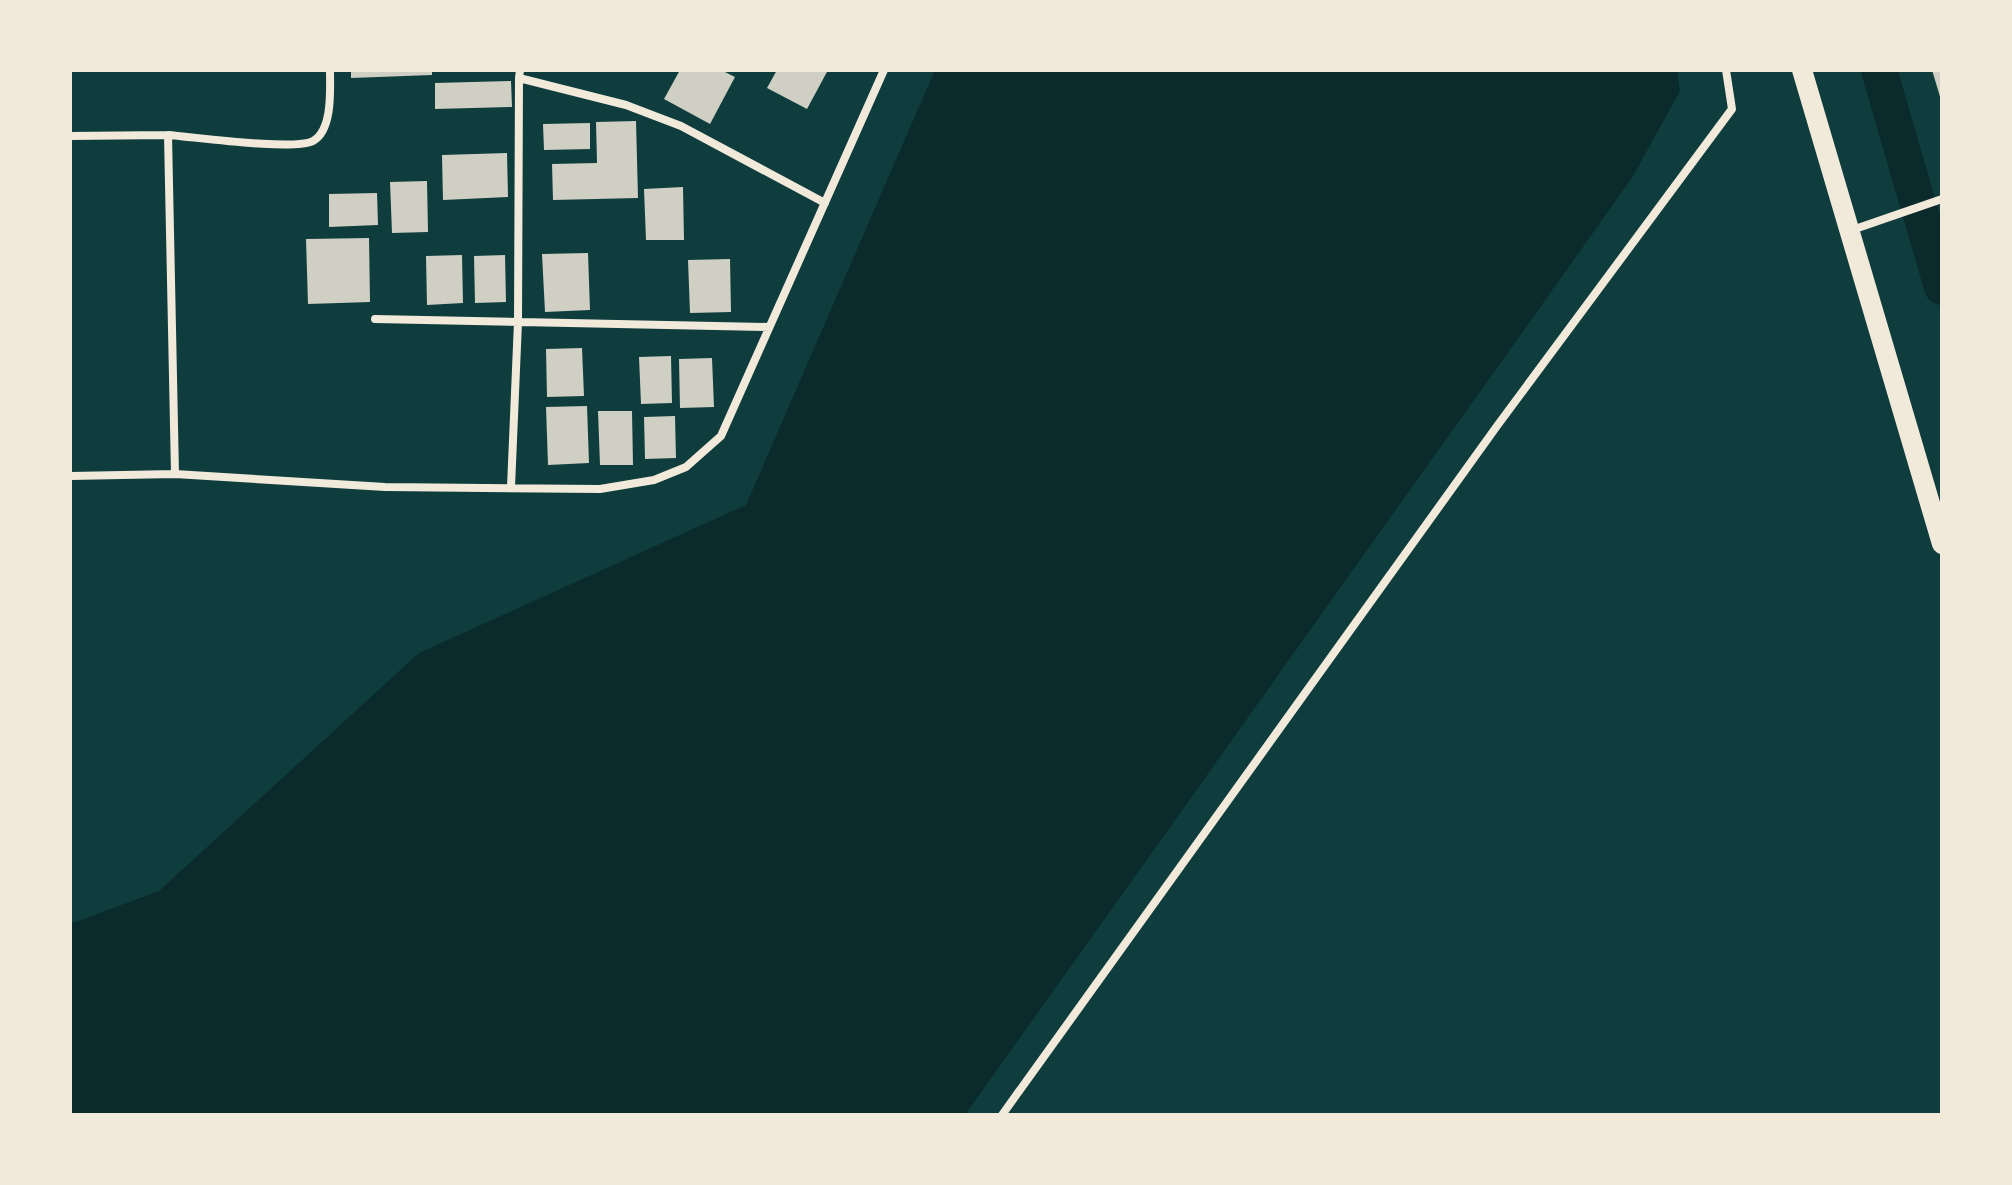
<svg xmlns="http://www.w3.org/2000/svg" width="2012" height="1185" font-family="'Exo 2',sans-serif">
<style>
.water{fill:#0a2a2b}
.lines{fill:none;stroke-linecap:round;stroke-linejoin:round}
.canal{stroke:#0a2a2b;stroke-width:36}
.building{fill:#cfcfc3}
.minor{stroke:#f1e9da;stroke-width:8}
.primary{stroke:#f1e9da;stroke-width:20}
</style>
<rect width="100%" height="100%" fill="#0f3d3e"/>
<path class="water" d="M935 70H1677L1680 91 1632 178 965 1115H70V924L159 891 419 653 746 505Z"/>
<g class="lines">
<path class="canal" d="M1879 70 1942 287"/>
</g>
<path class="building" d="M351 70H432V75L351 78Z
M680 70H721L735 77 710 124 664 99Z
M777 70H828L807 109 767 88Z
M1932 70H1942V100H1941Z
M511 81 512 107 435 109V83Z
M636 121 638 198 553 200 552 164 597 163 596 122Z
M590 123V149L544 150 543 124Z
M507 153 508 197 443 200 442 155Z
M427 181 428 232 392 233 390 182Z
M683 187 684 240H646L644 189Z
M377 193 378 225 329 227V194Z
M369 238 370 302 308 304 306 239Z
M588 253 590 310 545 312 542 254Z
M462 255 463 303 427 305 426 256Z
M505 255 506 302 475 303 474 256Z
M730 259 731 312 690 313 688 260Z
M582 348 584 396 547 397 546 349Z
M671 356 672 403 641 404 639 357Z
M712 358 714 407 680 408 679 359Z
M587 406 589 463 548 465 546 407Z
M598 411H632L633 465H600Z
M675 416 676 458 645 459 644 417Z"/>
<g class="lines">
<path class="minor" d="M520 70 519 78 626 105 681 126 825 203
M70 136 168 135
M1852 230 1942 199
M375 319 769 327
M175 474 168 135C195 137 293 151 313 141 333 130 330 89 330 70
M70 476 175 474 385 487 600 489 654 480 686 467 721 436 884 70
M511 487 518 322 519 78
M1002 1115 1497 426 1732 109 1726 70"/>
<path class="primary" d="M1802 70 1942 544"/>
</g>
<rect width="2012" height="1185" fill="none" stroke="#f1e9da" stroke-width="144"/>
</svg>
